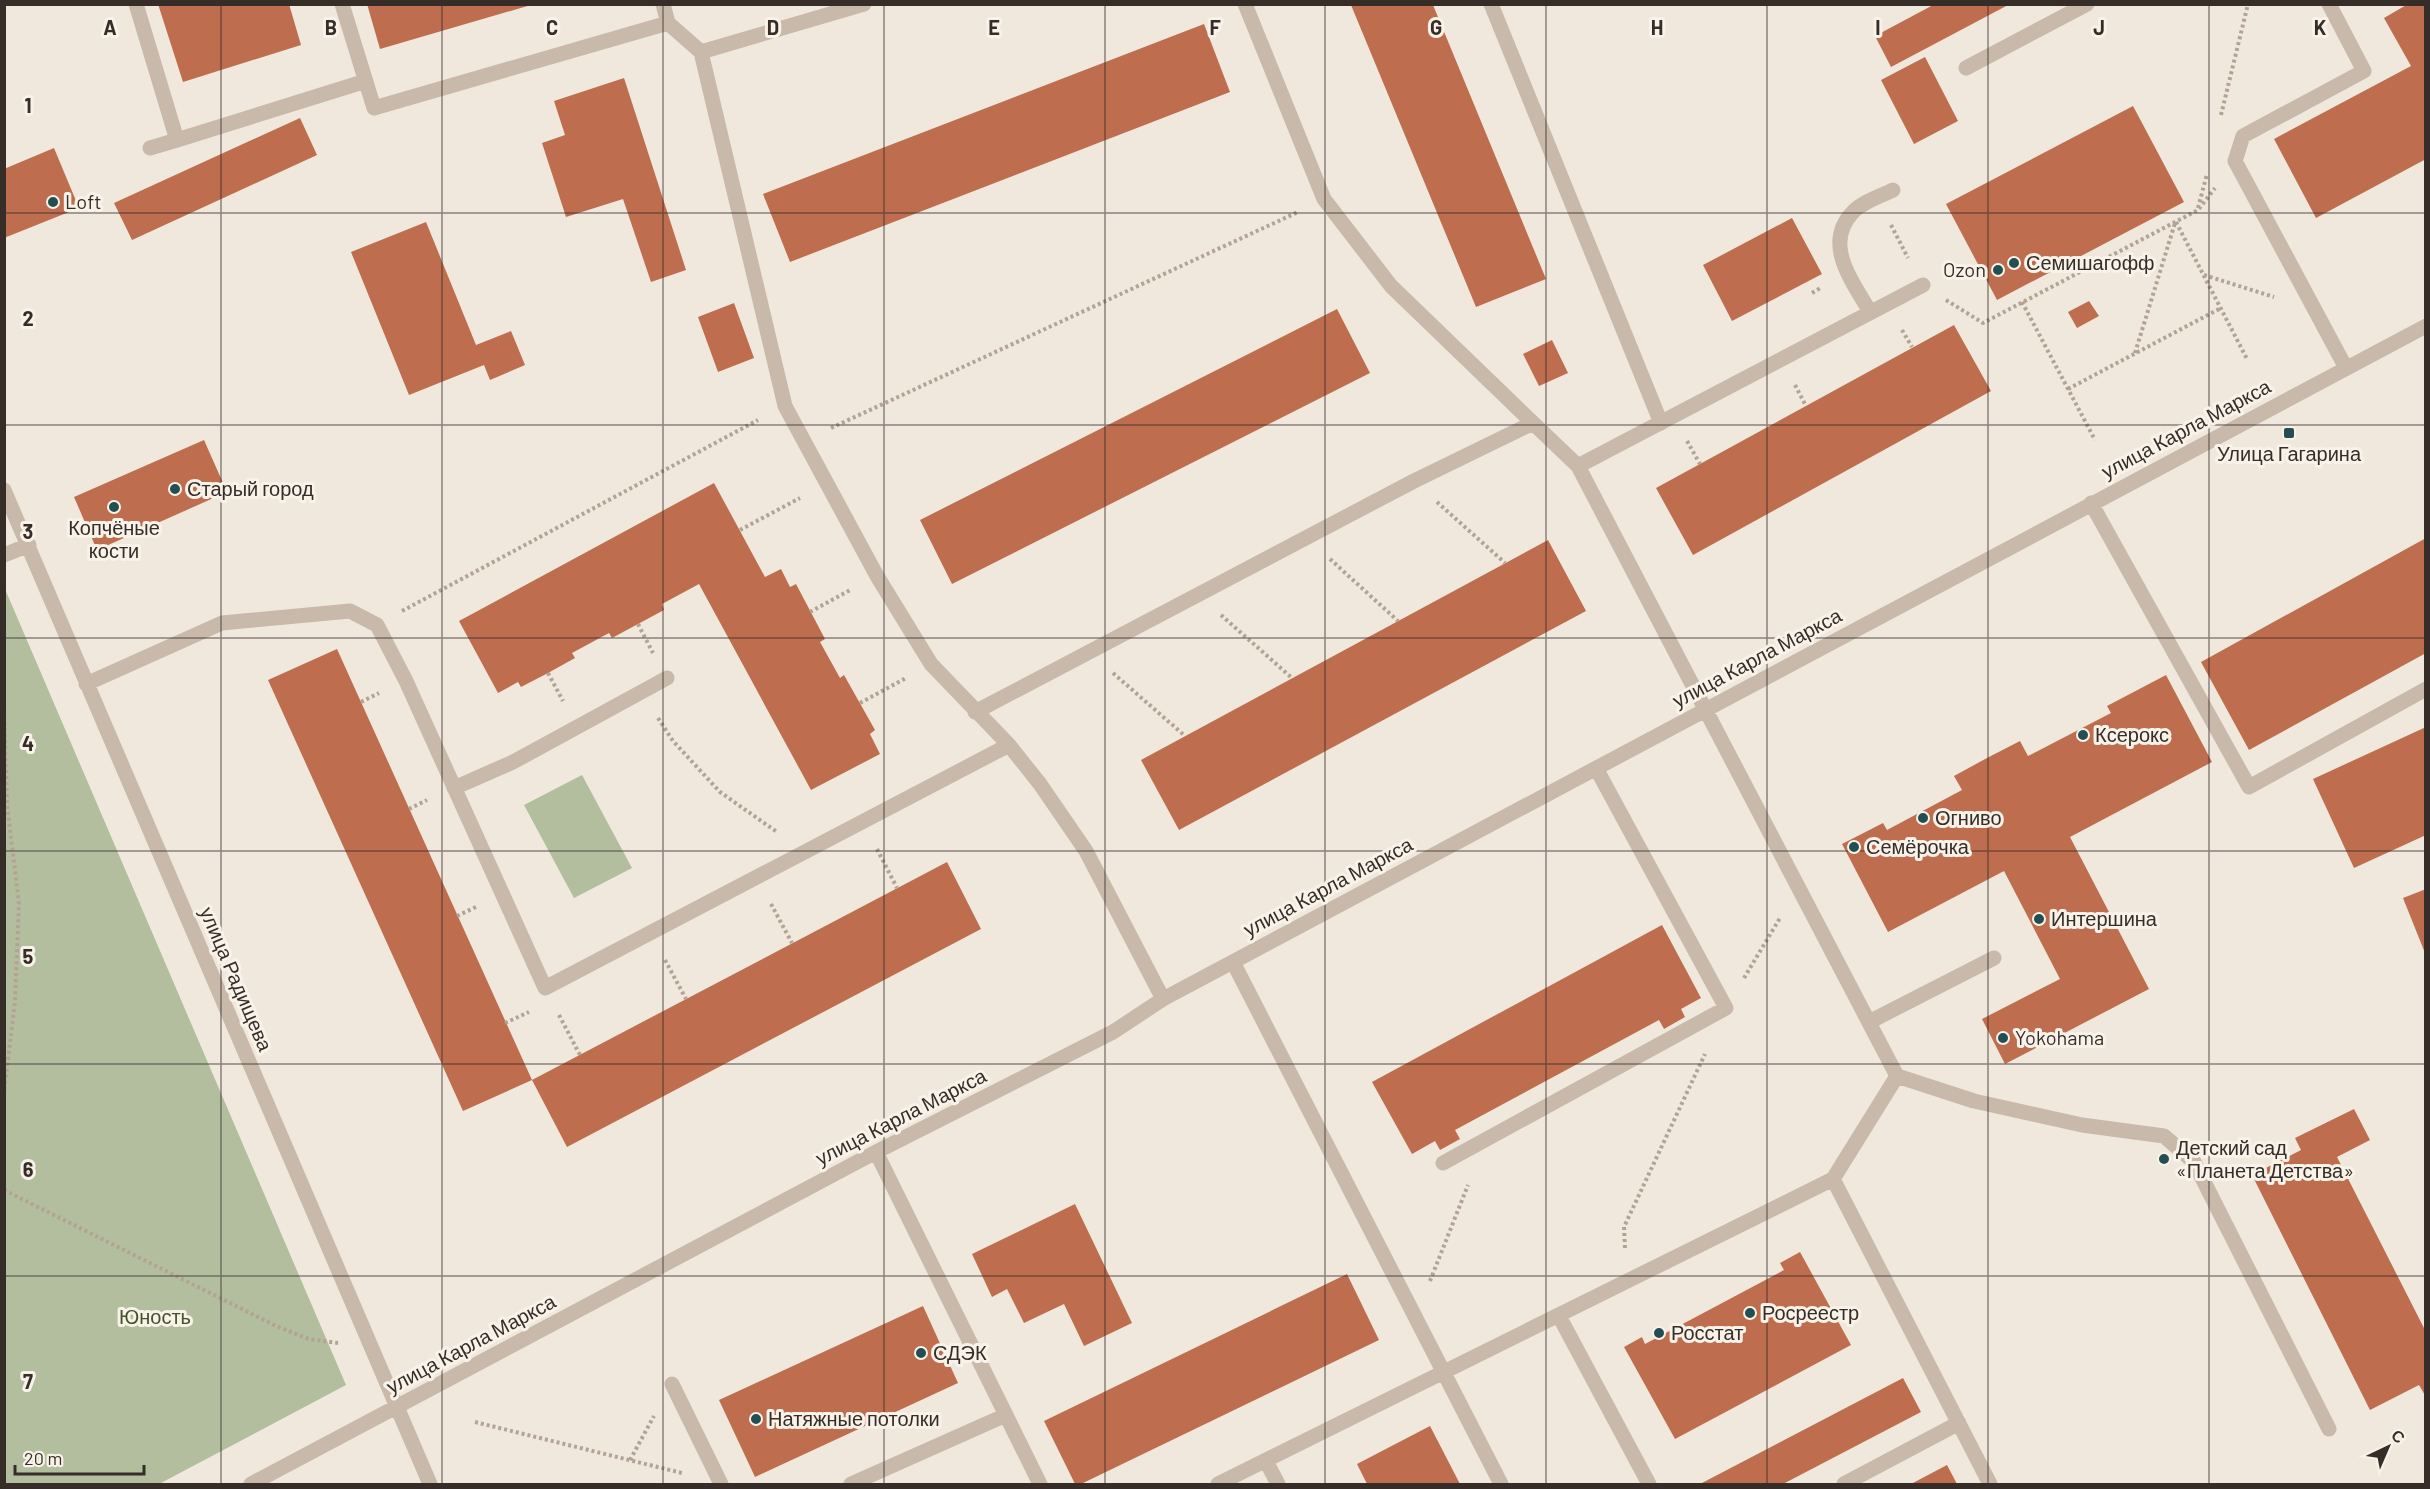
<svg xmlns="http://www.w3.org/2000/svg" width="2430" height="1489" font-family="Barlow,sans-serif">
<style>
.green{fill:#b2be9e}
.building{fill:#be6d4e}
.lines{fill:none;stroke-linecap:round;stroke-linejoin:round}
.path{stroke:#b3a394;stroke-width:4;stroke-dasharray:3 3;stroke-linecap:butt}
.minor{stroke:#c8b9aa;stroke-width:15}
.grid{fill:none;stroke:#362d29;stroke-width:1.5;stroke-opacity:0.55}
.poi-dot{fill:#214f54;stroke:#f8f2e9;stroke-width:2}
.labels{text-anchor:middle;stroke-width:6;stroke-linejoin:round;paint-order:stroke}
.poi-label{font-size:20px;fill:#362d29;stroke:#f8f2e9;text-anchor:start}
.street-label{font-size:20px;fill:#362d29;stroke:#f8f2e9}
.park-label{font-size:20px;fill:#44522e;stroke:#f8f2e9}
.grid-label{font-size:20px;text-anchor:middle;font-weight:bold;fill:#362d29;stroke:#f8f2e9;stroke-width:6;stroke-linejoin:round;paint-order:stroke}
</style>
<rect width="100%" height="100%" fill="#f0e8dd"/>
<path class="green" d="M5 589 346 1385 159 1484H5Z
M582 775 632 868 574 898 524 805Z"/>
<path class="building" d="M158 4H289L301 45 183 82Z
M367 4H531V5L380 49Z
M1935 4H2010L1891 67 1875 36Z
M2408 4H2426V159L2316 218 2274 139 2411 66 2384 18Z
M1351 5H1433L1546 279 1476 307Z
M1204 24 1230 92 790 262 763 194Z
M1925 57 1958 121 1914 144 1881 80Z
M624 78 686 270 651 282 623 199 566 217 542 143 565 135 554 101Z
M2133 106 2184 202 1997 300 1946 204Z
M300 118 317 155 132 240 114 203Z
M54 148 79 208 4 238V169Z
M1792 218 1822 274 1732 321 1703 265Z
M426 222 476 345 511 331 525 365 490 380 484 365 409 395 351 252Z
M2089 301 2099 316 2077 328 2068 312Z
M734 303 754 358 718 372 698 317Z
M1337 309 1370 373 952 584 920 520Z
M1954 325 1991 391 1693 555 1656 488Z
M1552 340 1568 373 1539 386 1523 354Z
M204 440 227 492 97 550 74 497Z
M714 483 765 577 781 569 790 587 796 584 825 639 820 642 840 678 844 675 875 730 870 734 880 754 811 790 699 584 662 604 664 610 612 638 609 633 572 653 575 658 548 673 521 687 518 682 498 693 459 621Z
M2426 538V653L2249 750 2201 662Z
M1548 540 1586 611 1179 830 1141 760Z
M337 649 532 1080 463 1111 268 680Z
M2166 675 2212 762 2070 837 2149 989 2005 1064 1982 1019 2060 979 2004 871 1888 932 1842 844 1883 823 1887 830 1962 790 1954 776 1987 758 2020 741 2028 756 2111 713 2107 706Z
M2426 727V835L2354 868 2313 779Z
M947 862 981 929 567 1147 532 1080Z
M2426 889V953H2425L2403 898Z
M1662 925 1701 998 1681 1009 1685 1017 1664 1029 1659 1020 1455 1130 1460 1139 1440 1150 1435 1141 1412 1154 1372 1082Z
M2354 1109 2370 1140 2337 1157 2426 1332V1397L2419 1385 2370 1410 2252 1175 2301 1150 2295 1138Z
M1075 1204 1132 1323 1084 1346 1064 1304 1024 1323 1007 1289 992 1297 972 1254Z
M1800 1252 1851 1345 1675 1439 1624 1347 1642 1337 1645 1344 1784 1270 1780 1263Z
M1347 1274 1379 1340 1081 1484H1075L1044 1421Z
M923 1306 958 1383 755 1477 719 1400Z
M1903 1378 1921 1412 1783 1484H1700Z
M1430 1426 1460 1484H1367L1357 1464Z
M1947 1465 1957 1484H1911Z"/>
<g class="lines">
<path class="path" d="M2221 115 2248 4
M2198 208 2207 174
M2176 222 2247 359
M1891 225 1908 258
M2204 275 2274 297
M1812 293 1822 287
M1946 300 1983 323 2198 210 2215 188
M2022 302 2095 440
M1902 330 1912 347
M2135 353 2175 223
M1795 385 1806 406
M2068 389 2221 308
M831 428 1298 212
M1687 441 1700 464
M1437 502 1505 563
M740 530 800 498
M1330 559 1398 621
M402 611 758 420
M810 612 852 589
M1221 615 1292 678
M638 624 653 653
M548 673 563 701
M1113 673 1185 736
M361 702 379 693
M860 703 906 678
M4 704 7 805 19 903 15 1002 4 1092
M658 718 673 741 720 792 777 832
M409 809 427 800
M877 849 897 888
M771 904 792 943
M457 916 476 907
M665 960 686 999
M1744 978 1780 918
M559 1015 580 1055
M505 1023 529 1012
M4 1190 276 1326 309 1339 338 1343
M1625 1248 1624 1227 1705 1054
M1430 1281 1468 1185
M475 1422 682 1473
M630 1460 654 1416"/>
<path class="minor" d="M136 4 177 140 366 81
M342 4 374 108 668 23
M663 4 668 23 701 52 785 406 877 576 931 664 1009 745 1040 784 1086 851 1163 999
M1245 4 1324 199 1391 286 1533 423
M1491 4 1661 423
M2329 4 2364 71 2243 136 2235 161 2346 368
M701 52 864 4
M1966 68 2087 4
M150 148 177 140
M1870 312C1853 282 1822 244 1853 212 1862 202 1881 196 1893 190
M1578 466 1923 285
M4 490 430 1484
M2091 503 2249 787 2426 689
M4 555 29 545
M86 684 222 623 350 611 377 625 406 681 545 988 1009 745
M975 712 1414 481 1533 423 1578 466 1897 1076 1974 1101 2082 1125 2164 1136 2194 1162 2329 1429
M454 788 513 762 667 678
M1233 962 1501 1484
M1869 1022 1994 958
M876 1152 1040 1484
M1443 1163 1726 1008 1596 768
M1833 1179 1990 1484
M1559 1316 1649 1484
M672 1384 721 1484
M1266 1461 1278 1484
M251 1484 876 1152 1113 1032 1163 999 2426 326
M851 1484 1006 1415
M1218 1484 1833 1179 1897 1076
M1844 1484 1959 1423"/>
</g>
<path class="grid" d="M221 4V1484M442 4V1484M663 4V1484M884 4V1484M1105 4V1484M1325 4V1484M1546 4V1484M1767 4V1484M1988 4V1484M2209 4V1484M4 213H2426M4 425H2426M4 638H2426M4 851H2426M4 1064H2426M4 1276H2426"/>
<g class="poi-dot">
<circle cx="53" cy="202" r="6"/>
<circle cx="2014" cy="263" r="6"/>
<circle cx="1998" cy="270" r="6"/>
<rect x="2283" y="427" width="12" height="12" rx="3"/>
<circle cx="175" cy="489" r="6"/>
<circle cx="114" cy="507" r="6"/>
<circle cx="2083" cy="735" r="6"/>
<circle cx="1923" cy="818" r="6"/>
<circle cx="1854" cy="847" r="6"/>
<circle cx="2039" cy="919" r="6"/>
<circle cx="2003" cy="1038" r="6"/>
<circle cx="2164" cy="1159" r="6"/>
<circle cx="1750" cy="1313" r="6"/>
<circle cx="1659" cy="1333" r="6"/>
<circle cx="921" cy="1353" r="6"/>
<circle cx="756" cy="1419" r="6"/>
</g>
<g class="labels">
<g class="poi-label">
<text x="65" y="209">Loft</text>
<text x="2026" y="270">Семишагофф</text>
<text x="1986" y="277" text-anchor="end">Ozon</text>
<text x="2289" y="461" text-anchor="middle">Улица Гагарина</text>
<text x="187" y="496">Старый город</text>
<text x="114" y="535" text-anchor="middle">Копчёные<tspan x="114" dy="23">кости</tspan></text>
<text x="2095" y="742">Ксерокс</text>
<text x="1935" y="825">Огниво</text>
<text x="1866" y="854">Семёрочка</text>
<text x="2051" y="926">Интершина</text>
<text x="2015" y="1045">Yokohama</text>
<text x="2176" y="1155">Детский сад<tspan x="2176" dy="23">«Планета Детства»</tspan></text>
<text x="1762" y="1320">Росреестр</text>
<text x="1671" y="1340">Росстат</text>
<text x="933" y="1360">СДЭК</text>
<text x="768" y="1426">Натяжные потолки</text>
</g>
<g class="street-label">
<text transform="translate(2186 429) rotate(-28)" y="7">улица Карла Маркса</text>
<text transform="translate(1757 658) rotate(-28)" y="7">улица Карла Маркса</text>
<text transform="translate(1328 887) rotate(-28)" y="7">улица Карла Маркса</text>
<text transform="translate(236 979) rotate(67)" y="7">улица Радищева</text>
<text transform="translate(901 1117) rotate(-27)" y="7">улица Карла Маркса</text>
<text transform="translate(471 1344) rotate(-28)" y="7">улица Карла Маркса</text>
</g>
<g class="park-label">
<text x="155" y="1324">Юность</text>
</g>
</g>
<g class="grid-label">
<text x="110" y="35">A</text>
<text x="331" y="35">B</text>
<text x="552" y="35">C</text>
<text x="773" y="35">D</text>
<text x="994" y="35">E</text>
<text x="1215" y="35">F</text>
<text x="1436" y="35">G</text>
<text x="1657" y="35">H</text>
<text x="1878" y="35">I</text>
<text x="2099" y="35">J</text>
<text x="2320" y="35">K</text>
<text x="28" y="113">1</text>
<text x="28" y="326">2</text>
<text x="28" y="539">3</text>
<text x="28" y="751">4</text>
<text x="28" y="964">5</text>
<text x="28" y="1177">6</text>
<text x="28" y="1389">7</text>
</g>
<rect width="2430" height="1489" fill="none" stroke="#362d29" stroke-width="12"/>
<g transform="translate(2388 1447) rotate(44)" stroke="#f8f2e9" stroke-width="4.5" paint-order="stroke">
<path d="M0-4.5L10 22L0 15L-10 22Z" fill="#362d29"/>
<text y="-9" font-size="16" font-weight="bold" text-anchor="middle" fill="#362d29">С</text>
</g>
<path d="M15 1465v9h129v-9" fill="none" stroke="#362d29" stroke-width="3"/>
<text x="24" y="1465" font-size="18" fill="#362d29" stroke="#f8f2e9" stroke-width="4.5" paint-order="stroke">20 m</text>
</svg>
